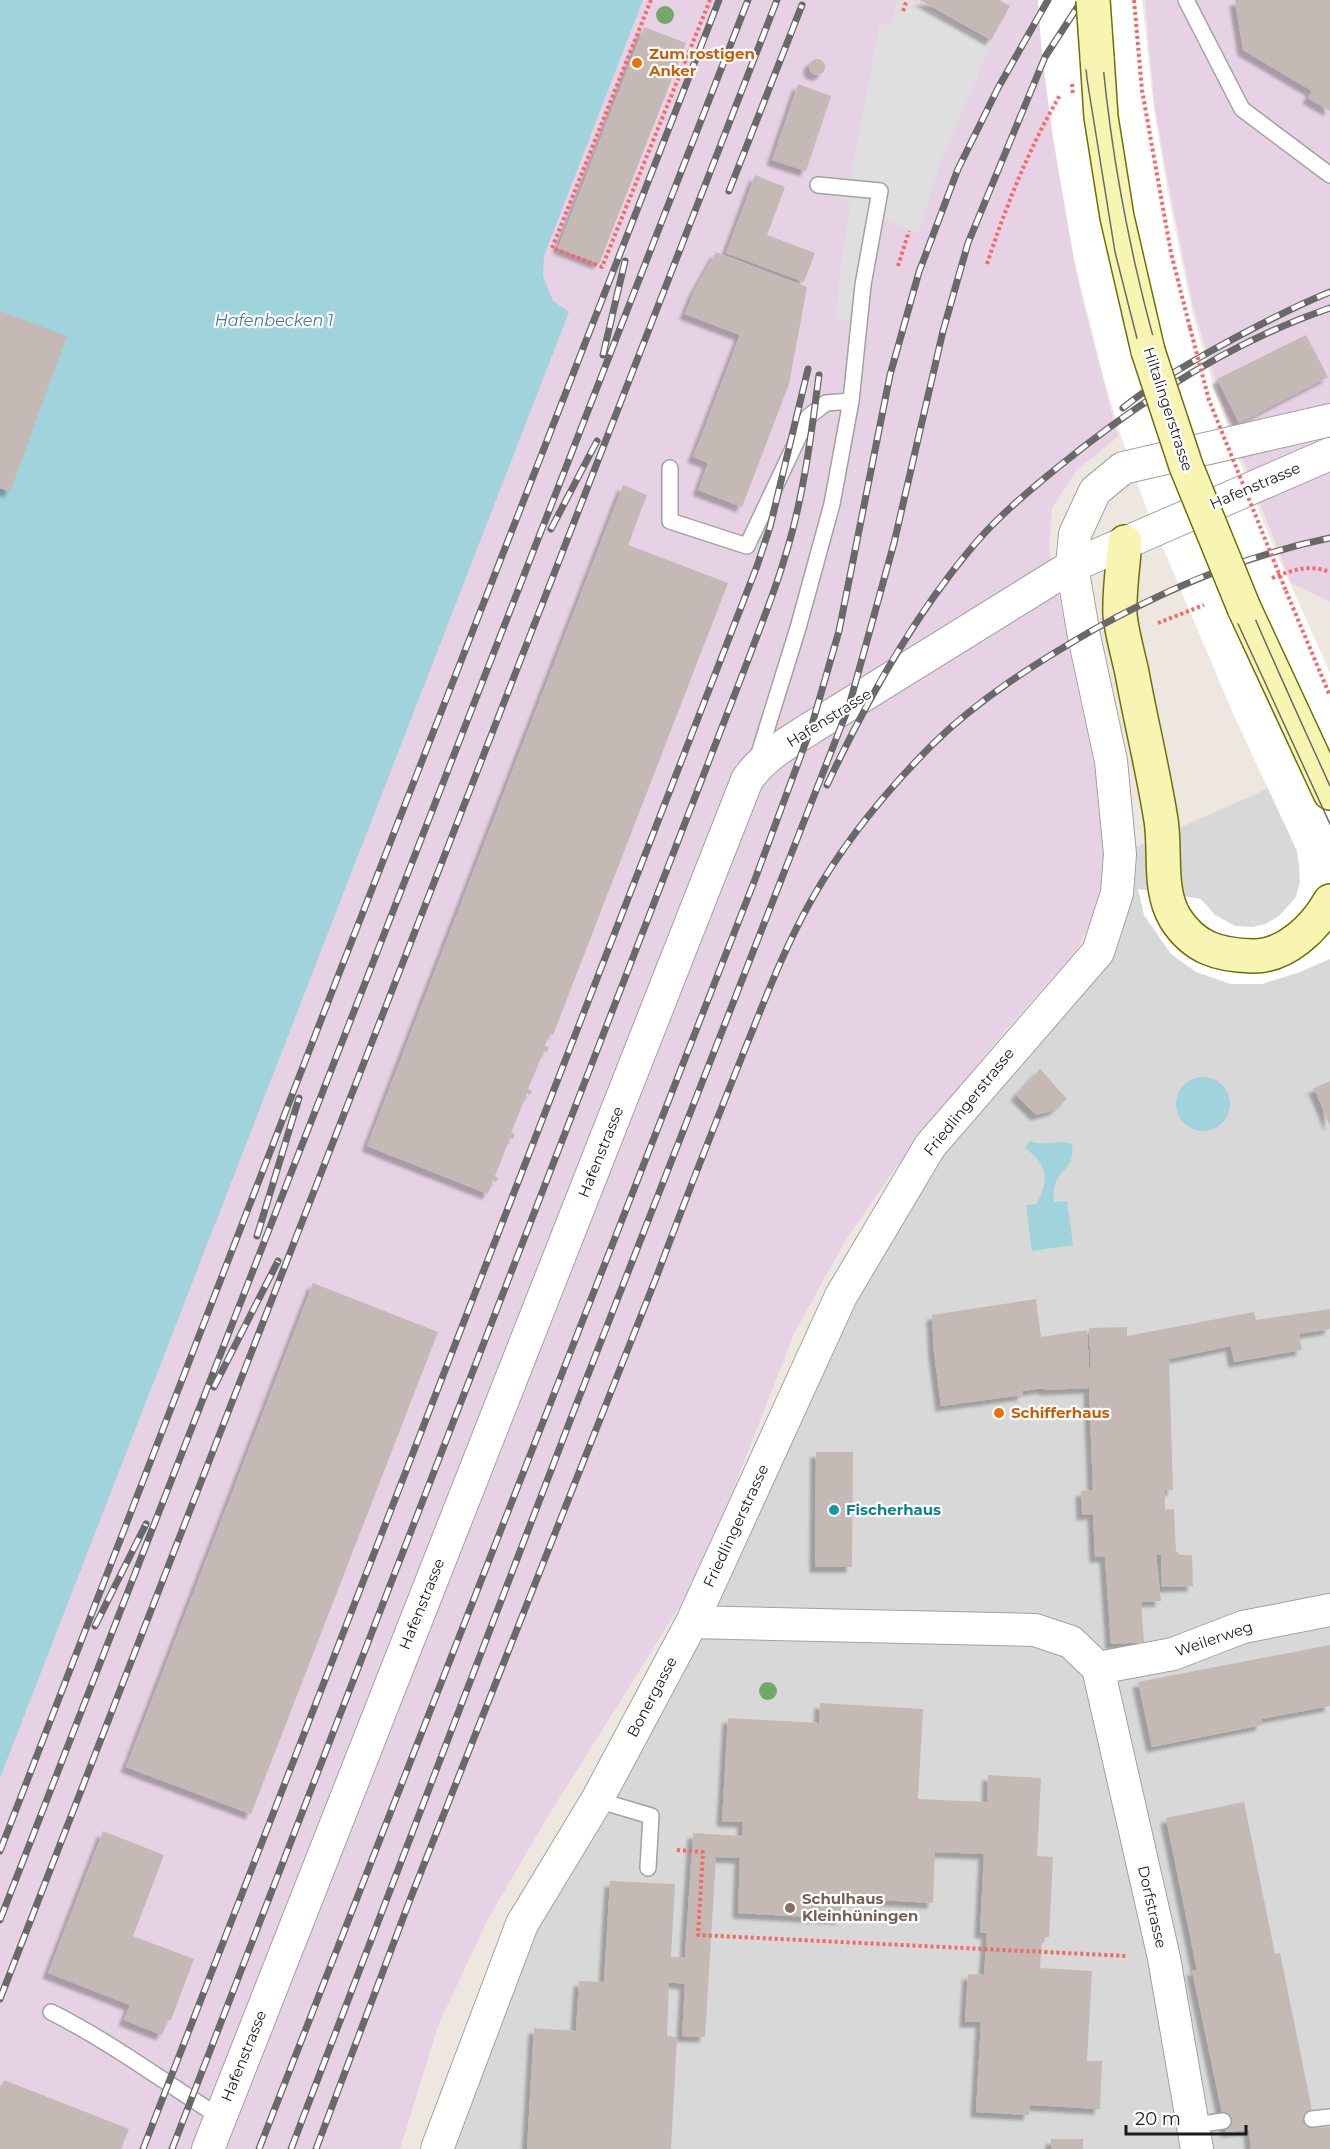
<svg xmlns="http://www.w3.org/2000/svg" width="1330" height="2149" font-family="Montserrat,sans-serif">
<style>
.residential{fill:#d9d8d8}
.industrial{fill:#e6d2e4}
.parking{fill:#dfdfdf}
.water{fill:#a0d3db}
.pier{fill:#fff}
.building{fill:#c4b9b4;filter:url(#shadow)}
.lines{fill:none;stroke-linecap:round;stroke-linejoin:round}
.service-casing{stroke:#a2a2a2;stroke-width:18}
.minor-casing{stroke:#a2a2a2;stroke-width:34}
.secondary-casing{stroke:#6e6f05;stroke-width:36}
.path{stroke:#f86666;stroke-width:4;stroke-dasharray:3 3;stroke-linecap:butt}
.service{stroke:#fff;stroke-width:15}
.minor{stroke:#fff;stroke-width:32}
.secondary{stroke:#f8f5b3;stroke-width:33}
.tram{stroke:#696969;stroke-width:1.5}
.rail-casing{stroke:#696969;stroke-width:7}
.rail{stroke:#fff;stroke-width:4.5;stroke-dasharray:14;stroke-linecap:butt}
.secondary-bridge-casing{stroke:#6e6f05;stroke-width:36;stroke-linecap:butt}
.path-bridge{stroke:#f86666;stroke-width:4;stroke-dasharray:3 3;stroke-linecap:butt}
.secondary-bridge{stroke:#f8f5b3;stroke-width:33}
.tree{fill:#72a96b}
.food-dot{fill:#e8710a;stroke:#fff;stroke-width:2}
.culture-dot{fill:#0f9aa8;stroke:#fff;stroke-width:2}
.education-dot{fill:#8d6e63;stroke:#fff;stroke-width:2}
.labels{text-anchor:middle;stroke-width:4.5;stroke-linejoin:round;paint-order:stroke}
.food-label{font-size:15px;font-weight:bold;fill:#c56008;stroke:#fff;text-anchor:start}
.street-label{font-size:15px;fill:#1b1b1b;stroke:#fff}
.culture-label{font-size:15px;font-weight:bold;fill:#0d838f;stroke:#fff;text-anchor:start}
.education-label{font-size:15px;font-weight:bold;fill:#785e54;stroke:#fff;text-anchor:start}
.water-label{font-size:16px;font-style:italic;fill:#43789a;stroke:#fff}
</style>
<defs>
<filter id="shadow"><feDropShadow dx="-5.5" dy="5.5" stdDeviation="1.5" flood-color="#0004"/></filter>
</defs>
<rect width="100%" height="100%" fill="#ede7e0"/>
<path class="residential" d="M1330 761V2149H437L522 1924 930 1146 1098 952 1120 854Z"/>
<path class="industrial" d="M0 0H1038L1042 55 1052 133 1070 239 1080 290 1118 437 1077 470 1052 508 1049 550 1101 798 1104 839 1101 889 1092 919 1078 948 996 1042 897 1166 845 1241 794 1334 729 1500 683 1601 545 1821 487 1921 438 2026 400 2149H0Z
M1145 0H1330V602L1291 583 1227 419 1193 306 1169 187 1155 109Z"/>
<path class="parking" d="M897 0H913L992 43 943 156 918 233 885 219 866 258 855 320 835 318 841 266 851 203 845 201 880 23 890 26Z"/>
<path class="water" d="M0 0H643L544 256 543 276 553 301 569 312 0 1778Z
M1176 1104a27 27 0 1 1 54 0a27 27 0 1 1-54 0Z
M1030 1141C1047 1147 1057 1139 1072 1144 1076 1175 1050 1167 1054 1202L1067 1201 1073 1245 1032 1251 1026 1205 1036 1204C1050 1180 1048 1165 1025 1148Z"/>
<path class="pier" d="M1038 0H1142L1154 109 1169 199 1192 312 1214 388 1237 454 1270 539 1330 673V959L1300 972 1262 984H1231L1196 972 1171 954 1144 915 1138 889 1201 899 1215 915 1235 926 1252 927 1265 924 1279 916 1296 897 1300 882 1299 865 1297 851 1232 711 1147 510 1121 436 1104 379 1075 264 1054 143 1042 55Z"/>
<path class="building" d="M920 0H999L1010 6 991 40Z
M1235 0H1330V111L1308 98 1312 91 1243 50Z
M644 27 686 43 599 264 558 248Z
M809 67a8 8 0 1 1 16 0a8 8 0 1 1-16 0Z
M798 84 831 96 806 171 772 160Z
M755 175 785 187 767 235 815 253 804 282 726 253Z
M716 252 807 287 789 384 742 507 698 490 708 463 693 457 740 335 685 314 694 291Z
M0 311 67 336 10 492 0 488Z
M1306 335 1328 377 1239 423 1217 379Z
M623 485 647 495 628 545 728 583 553 1035 550 1033 545 1046 549 1047 547 1052 544 1051 528 1089 532 1091 530 1095 527 1093 511 1133 515 1134 513 1139 510 1138 495 1176 498 1178 496 1182 493 1180 488 1194 367 1146Z
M1040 1069 1067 1099 1054 1110 1036 1115 1016 1095Z
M1330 1081V1126L1315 1090 1312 1089Z
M313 1283 438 1332 251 1814 126 1767Z
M1036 1299 1041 1337 1087 1330 1089 1367H1091L1089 1328 1127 1327V1336L1254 1312 1256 1320 1330 1309V1329L1299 1334 1302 1350 1234 1362 1231 1346 1169 1359 1173 1490H1165V1510L1174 1509 1176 1552H1178L1179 1555H1192L1193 1586 1162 1587 1161 1555H1156L1161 1601 1141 1602 1144 1642 1111 1644 1105 1557H1095L1093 1514 1082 1515 1081 1491 1093 1490 1089 1388 1044 1390V1388L1023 1391V1395L941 1406 934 1352 932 1315Z
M816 1452H853L852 1567H815Z
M1330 1645V1706L1261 1719 1262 1725 1152 1747 1138 1682Z
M820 1703 923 1709 918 1799 987 1802 988 1775 1041 1778 1037 1856 1053 1857 1049 1937H1042L1040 1968 1092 1971 1087 2061H1102L1100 2109 1030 2105 1029 2115 976 2112 981 2022H965L968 1974 984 1975 987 1933H980L984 1854 935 1852 933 1903 842 1898 841 1919 738 1913 740 1858 716 1857 705 2037 682 2036 685 1984 669 1982 667 2036 677 2037 671 2149H527L534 2028 576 2031 579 1981 604 1982 610 1881 675 1884 671 1957H685L693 1833 742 1836 743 1822 722 1821 728 1718 819 1723Z
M1244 1802 1275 1954 1280 1953 1311 2105 1313 2128 1330 2127V2149H1251L1249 2130 1226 2132 1192 1970H1197L1166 1818Z
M103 1831 164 1855 133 1936 194 1959 171 2020H168L162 2035 124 2020 130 2005 48 1973Z
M4 2080 129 2129 121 2149H0V2090Z
M1051 2139H1083V2149H1051Z"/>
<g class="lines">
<defs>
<path id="service" d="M1186 0 1242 109 1330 175
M670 468V521L747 546 808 417 826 403 851 401
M757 760 798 628 832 504 851 401 863 285 880 191 818 185
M597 1800 651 1816 648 1868
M51 2012C111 2042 164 2082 220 2117
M1312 2119 1330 2117
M1195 2125 1223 2121"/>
<path id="minor" d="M692 1622 1035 1630 1071 1642 1098 1668
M1098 1668 1164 1958 1197 2149
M1098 1668 1173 1654 1243 1627 1330 1610
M208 2149 747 780C763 756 788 743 811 728L1072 566 1330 454
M437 2149 522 1924 597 1800 692 1622 841 1296 930 1146 1098 952 1117 893 1120 854 1111 761 1084 636 1072 566 1075 534 1095 491 1123 468 1330 420"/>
<path id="secondary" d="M1097 57 1101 117 1117 217 1148 351
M1125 542C1123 566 1119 591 1120 615 1122 634 1128 654 1132 673 1141 722 1153 770 1161 820 1166 852 1158 889 1175 918 1194 948 1218 955 1252 956 1285 957 1315 928 1330 901
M1244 608 1330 793"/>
</defs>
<use href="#service" class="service-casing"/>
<use href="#minor" class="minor-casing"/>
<use href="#secondary" class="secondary-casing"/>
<path class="path" d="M651 0 552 248 602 267 710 0
M1134 0 1142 90 1171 253 1190 328
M903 11 907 0
M987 264C1006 206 1029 148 1060 95
M898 266 909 231
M1272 578C1292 570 1309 564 1330 572
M1286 591 1330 696
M1158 623 1204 605
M677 1850 703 1852 698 1935 1127 1956"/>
<use href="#service" class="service"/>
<use href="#minor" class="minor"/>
<use href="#secondary" class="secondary"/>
<path class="tram" d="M1080 0 1087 79 1115 252 1145 370 1172 455 1222 589 1330 824
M1098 0C1108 182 1151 364 1219 533 1253 618 1292 702 1330 786"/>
<defs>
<path id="rail" d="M729 191 802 5
M603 355 625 261
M1123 408C1151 385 1178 370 1209 352 1249 330 1288 309 1330 292
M551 529 597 441
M827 785C865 704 910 622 968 552 994 520 1025 494 1057 468 1138 402 1230 342 1330 308
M257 1236 299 1098
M214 1387 278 1261
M95 1626 146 1524
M0 1851 333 989 719 0
M0 1920 748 0
M0 1999 777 0
M143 2149 757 566 770 527 808 369
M172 2149 748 660C760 627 774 594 784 560 803 501 811 437 819 375
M259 2149 754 882 811 728 839 631 890 375 919 272 958 169 998 88 1048 0
M291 2149 573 1413 849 706 894 543 943 331 968 243 1045 57 1082 0
M316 2149 411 1897 656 1278C684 1203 713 1129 743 1054 764 1002 784 948 812 899 844 842 887 790 933 744 980 698 1036 663 1093 630 1168 588 1246 555 1330 538"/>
</defs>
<use href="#rail" class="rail-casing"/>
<use href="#rail" class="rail"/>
<defs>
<path id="secondary-bridge" d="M1093 0 1097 57
M1148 351 1186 466 1244 608"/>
</defs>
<use href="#secondary-bridge" class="secondary-bridge-casing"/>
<path class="path-bridge" d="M1072 84 1073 96
M1190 328 1209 400 1286 591"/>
<use href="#secondary-bridge" class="secondary-bridge"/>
</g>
<g class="tree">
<circle cx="665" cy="15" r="9"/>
<circle cx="768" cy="1691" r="9"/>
</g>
<g class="food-dot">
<circle cx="637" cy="63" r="6"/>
<circle cx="999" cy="1413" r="6"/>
</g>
<circle class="culture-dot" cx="834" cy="1510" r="6"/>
<circle class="education-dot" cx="790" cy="1908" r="6"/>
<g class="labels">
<g class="food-label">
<text x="649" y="59">Zum rostigen<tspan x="649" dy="17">Anker</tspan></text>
<text x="1011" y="1418">Schifferhaus</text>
</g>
<g class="street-label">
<text transform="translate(1168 409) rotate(72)" y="5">Hiltalingerstrasse</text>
<text transform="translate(1255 486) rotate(-23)" y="5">Hafenstrasse</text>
<text transform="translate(829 718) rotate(-32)" y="5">Hafenstrasse</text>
<text transform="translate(969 1102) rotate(-51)" y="5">Friedlingerstrasse</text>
<text transform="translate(601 1152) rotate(-68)" y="5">Hafenstrasse</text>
<text transform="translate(736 1526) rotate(-65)" y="5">Friedlingerstrasse</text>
<text transform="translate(422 1604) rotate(-68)" y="5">Hafenstrasse</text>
<text transform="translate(1214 1639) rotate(-19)" y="5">Weilerweg</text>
<text transform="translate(652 1697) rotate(-62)" y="5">Bonergasse</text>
<text transform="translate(1152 1907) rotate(77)" y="5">Dorfstrasse</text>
<text transform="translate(244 2056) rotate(-68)" y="5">Hafenstrasse</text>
</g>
<g class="culture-label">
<text x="846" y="1515">Fischerhaus</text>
</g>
<g class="education-label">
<text x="802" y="1904">Schulhaus<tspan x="802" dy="17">Kleinhüningen</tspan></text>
</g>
<g class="water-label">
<text x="274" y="326">Hafenbecken 1</text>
</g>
</g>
<path d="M1126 2125v9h120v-9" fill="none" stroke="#1b1b1b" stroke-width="3"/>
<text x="1135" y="2125" font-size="18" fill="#1b1b1b" stroke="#ffffff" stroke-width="4.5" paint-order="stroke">20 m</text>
</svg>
